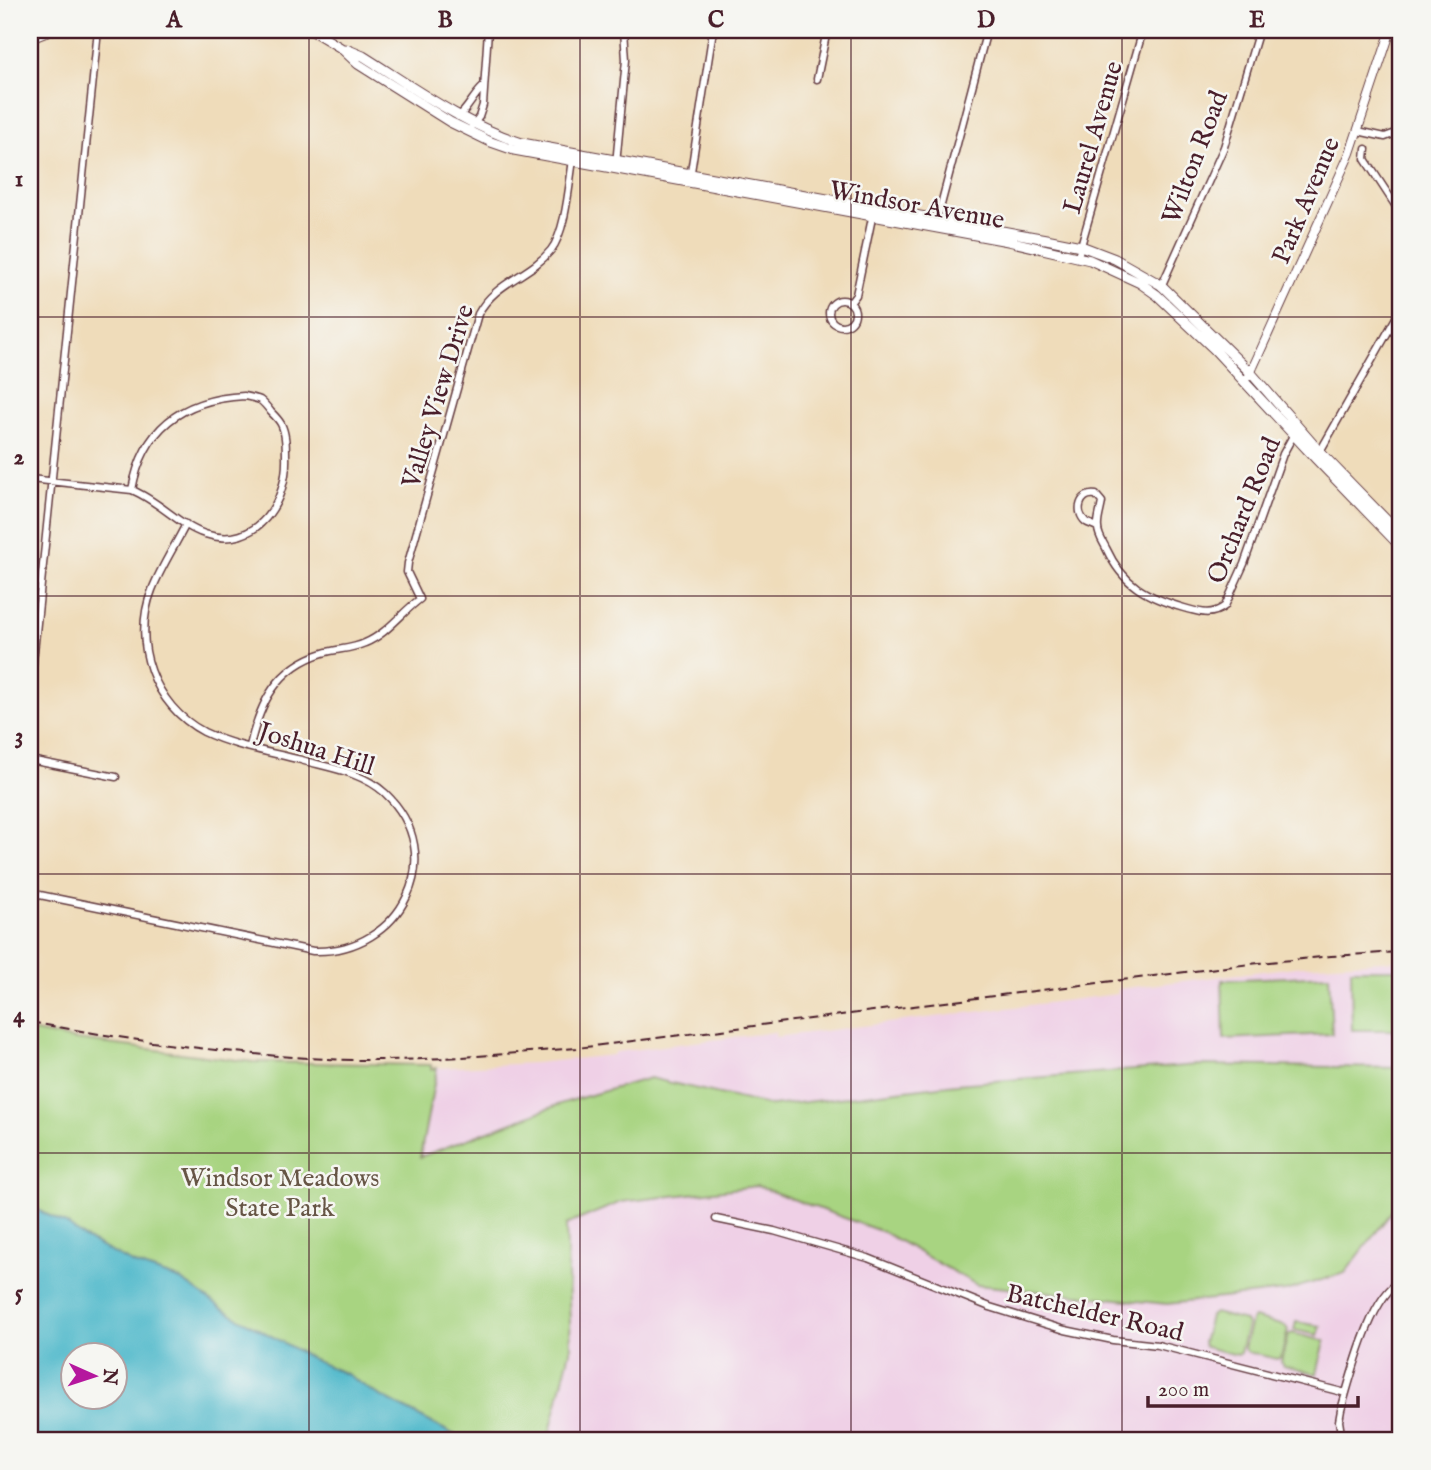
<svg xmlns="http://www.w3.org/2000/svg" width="1431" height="1470" font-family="'IM FELL English',serif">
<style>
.built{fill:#efd0e6}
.green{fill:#a8d481;stroke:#797a56;stroke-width:2}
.water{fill:#4db8ca;stroke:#4c6c7a;stroke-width:2;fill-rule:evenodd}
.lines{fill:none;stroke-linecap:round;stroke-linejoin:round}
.street-casing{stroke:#633b40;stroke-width:9}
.secondary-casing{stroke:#633b40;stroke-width:10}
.primary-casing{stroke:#633b40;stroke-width:11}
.street{stroke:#fff;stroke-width:6}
.secondary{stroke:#fff;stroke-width:8}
.primary{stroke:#fff;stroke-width:9}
.rail{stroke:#4a1f2b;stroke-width:2;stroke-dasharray:10 5;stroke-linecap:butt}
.grid{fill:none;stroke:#4a1f2b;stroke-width:2;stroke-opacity:0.55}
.labels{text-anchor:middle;stroke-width:5;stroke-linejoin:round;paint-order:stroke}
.street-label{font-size:26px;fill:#4a1f2b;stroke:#f6f6f2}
.park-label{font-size:26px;fill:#665545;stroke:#f6f6f2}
.neatline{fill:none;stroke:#4a1f2b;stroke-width:2.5}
.grid-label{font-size:23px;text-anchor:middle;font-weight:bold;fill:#4a1f2b}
</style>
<rect width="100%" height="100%" fill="#f6f6f2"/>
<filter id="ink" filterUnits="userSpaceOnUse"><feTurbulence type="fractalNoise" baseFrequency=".0143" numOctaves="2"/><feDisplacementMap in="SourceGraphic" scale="14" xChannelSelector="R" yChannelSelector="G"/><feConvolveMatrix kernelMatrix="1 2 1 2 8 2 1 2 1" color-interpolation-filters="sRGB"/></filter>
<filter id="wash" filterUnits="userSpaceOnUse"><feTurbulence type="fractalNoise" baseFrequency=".00686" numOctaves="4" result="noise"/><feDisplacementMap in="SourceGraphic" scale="28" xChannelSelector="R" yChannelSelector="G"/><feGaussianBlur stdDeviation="1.57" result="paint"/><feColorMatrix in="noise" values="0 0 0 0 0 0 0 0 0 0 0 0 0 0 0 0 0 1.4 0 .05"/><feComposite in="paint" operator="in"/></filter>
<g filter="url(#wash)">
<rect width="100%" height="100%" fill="#efdcba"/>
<path class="built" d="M1401 960V1440H464L373 1392 437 1068 535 1063 613 1055 615 1052 775 1032V1037L1118 994V989L1303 966Z"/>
<path class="green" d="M1351 969H1401V1030H1352Z
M1329 975 1332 1034 1224 1039 1222 980Z
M30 1031 76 1040 253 1062 431 1065V1069L437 1068 420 1157 563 1103 650 1078 772 1106 956 1084 1198 1065 1401 1068V1204L1397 1205 1345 1273 1285 1291 1167 1304 977 1285 883 1232 757 1186 621 1202 566 1225 571 1347 548 1440H464L373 1392 348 1375 318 1362 221 1308 181 1280 134 1264 84 1238 68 1225 30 1206Z
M1214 1313 1245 1321 1247 1325 1240 1353 1237 1355 1205 1347 1203 1343 1210 1316Z
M1254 1318 1285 1326 1288 1330 1281 1357 1277 1359 1246 1352 1244 1348 1251 1321Z
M1296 1322 1321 1326 1318 1335 1294 1330Z
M1292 1333 1325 1341 1317 1374 1283 1366 1281 1362 1288 1335Z"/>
<path class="water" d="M30 1206 68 1225 84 1238 134 1264 181 1280 221 1308 318 1362 348 1375 373 1392 464 1440H30ZM74 1354H116V1396H74Z"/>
</g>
<g filter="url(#ink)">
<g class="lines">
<defs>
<path id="street" d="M817 79 827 30
M458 117C468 109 473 96 483 87
M472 126 479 117 483 105 488 30
M1358 131 1385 137 1401 131
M1366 149 1365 159 1401 214
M616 164 626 60 624 30
M690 178 713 30
M937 220 987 30
M1078 256 1143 30
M1161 287 1224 147 1259 30
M829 313a13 13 0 1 1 26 0a13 13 0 1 1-26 0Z
M850 303 856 295 873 213
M244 396C249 397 255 398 260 400 264 403 268 408 271 412 274 415 279 420 281 424 286 433 286 446 286 456 288 501 257 551 205 534 180 526 159 501 132 490 143 428 183 399 244 396Z
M1318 455 1401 309
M30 479 132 490
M1097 527C1094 525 1089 524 1086 522 1074 512 1080 492 1096 495L1102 502C1101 510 1097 520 1098 528 1098 535 1103 542 1106 548 1123 585 1146 597 1184 608 1199 612 1211 617 1225 606L1244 564 1283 454 1294 434
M30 691 98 30
M250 746C260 703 277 667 323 653 336 649 352 649 365 643 387 634 401 613 420 599L407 572 408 563 478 314C495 282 530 276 551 250 566 231 569 184 573 160
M30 760 116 777
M30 893 313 951C401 954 451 856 385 793 362 772 330 768 301 760 270 752 233 746 204 732 154 706 131 643 152 590 161 567 175 546 186 524
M716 1219 774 1231 868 1258 990 1307 1065 1330 1113 1340 1158 1345 1346 1393
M1342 1440 1339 1421 1341 1410C1351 1377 1370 1296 1401 1281"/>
<path id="secondary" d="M30 39 53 30
M1249 376 1350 153 1391 30"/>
<path id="primary" d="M311 30 341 48 358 64 450 122 491 142 514 150 1008 241 1090 260 1140 283 1157 295 1214 349 1316 459 1401 547
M346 49 363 56C414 88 464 125 522 143L1046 239 1081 246 1115 259 1161 285 1251 373 1320 452 1401 535"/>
</defs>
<use href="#street" class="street-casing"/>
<use href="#secondary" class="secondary-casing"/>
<use href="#primary" class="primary-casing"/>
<use href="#street" class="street"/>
<use href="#secondary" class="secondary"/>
<use href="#primary" class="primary"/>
<path class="rail" d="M30 1022C128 1040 226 1054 326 1059 410 1063 494 1055 577 1048L1250 964 1331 956 1401 952"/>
</g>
</g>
<path class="grid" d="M309 30V1440M580 30V1440M851 30V1440M1122 30V1440M30 317H1401M30 596H1401M30 874H1401M30 1153H1401"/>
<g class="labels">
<g class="street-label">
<text transform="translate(1092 137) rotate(-74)" y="9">Laurel Avenue</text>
<text transform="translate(1194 157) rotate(-69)" y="9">Wilton Road</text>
<text transform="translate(1305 200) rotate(-67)" y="9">Park Avenue</text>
<text transform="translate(917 204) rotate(10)" y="9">Windsor Avenue</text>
<text transform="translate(437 396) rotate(-73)" y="9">Valley View Drive</text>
<text transform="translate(1243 510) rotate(-68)" y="9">Orchard Road</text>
<text transform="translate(317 748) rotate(18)" y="9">Joshua Hill</text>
<text transform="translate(1095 1312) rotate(13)" y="9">Batchelder Road</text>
</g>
<g class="park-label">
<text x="280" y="1186">Windsor Meadows<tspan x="280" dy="30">State Park</tspan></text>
</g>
</g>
<rect width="1431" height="1470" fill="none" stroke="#f6f6f2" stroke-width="77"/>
<g transform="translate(94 1376) rotate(93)"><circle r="33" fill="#f6f6f2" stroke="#b1a0a2" stroke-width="2"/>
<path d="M0-5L12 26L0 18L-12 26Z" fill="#b5179e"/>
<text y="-10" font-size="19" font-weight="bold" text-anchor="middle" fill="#4a1f2b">N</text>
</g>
<path d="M1148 1396v10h210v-10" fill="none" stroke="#4a1f2b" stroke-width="3.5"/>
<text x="1158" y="1396" font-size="21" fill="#4a1f2b" stroke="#f6f6f2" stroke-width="5" paint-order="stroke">200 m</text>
<rect x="38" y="38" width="1354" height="1394" class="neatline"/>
<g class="grid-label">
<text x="174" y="27">A</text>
<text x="445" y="27">B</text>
<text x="716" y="27">C</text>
<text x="986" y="27">D</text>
<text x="1257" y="27">E</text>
<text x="19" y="186">1</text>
<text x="19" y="464">2</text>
<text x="19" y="743">3</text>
<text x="19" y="1022">4</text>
<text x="19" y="1300">5</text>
</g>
</svg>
